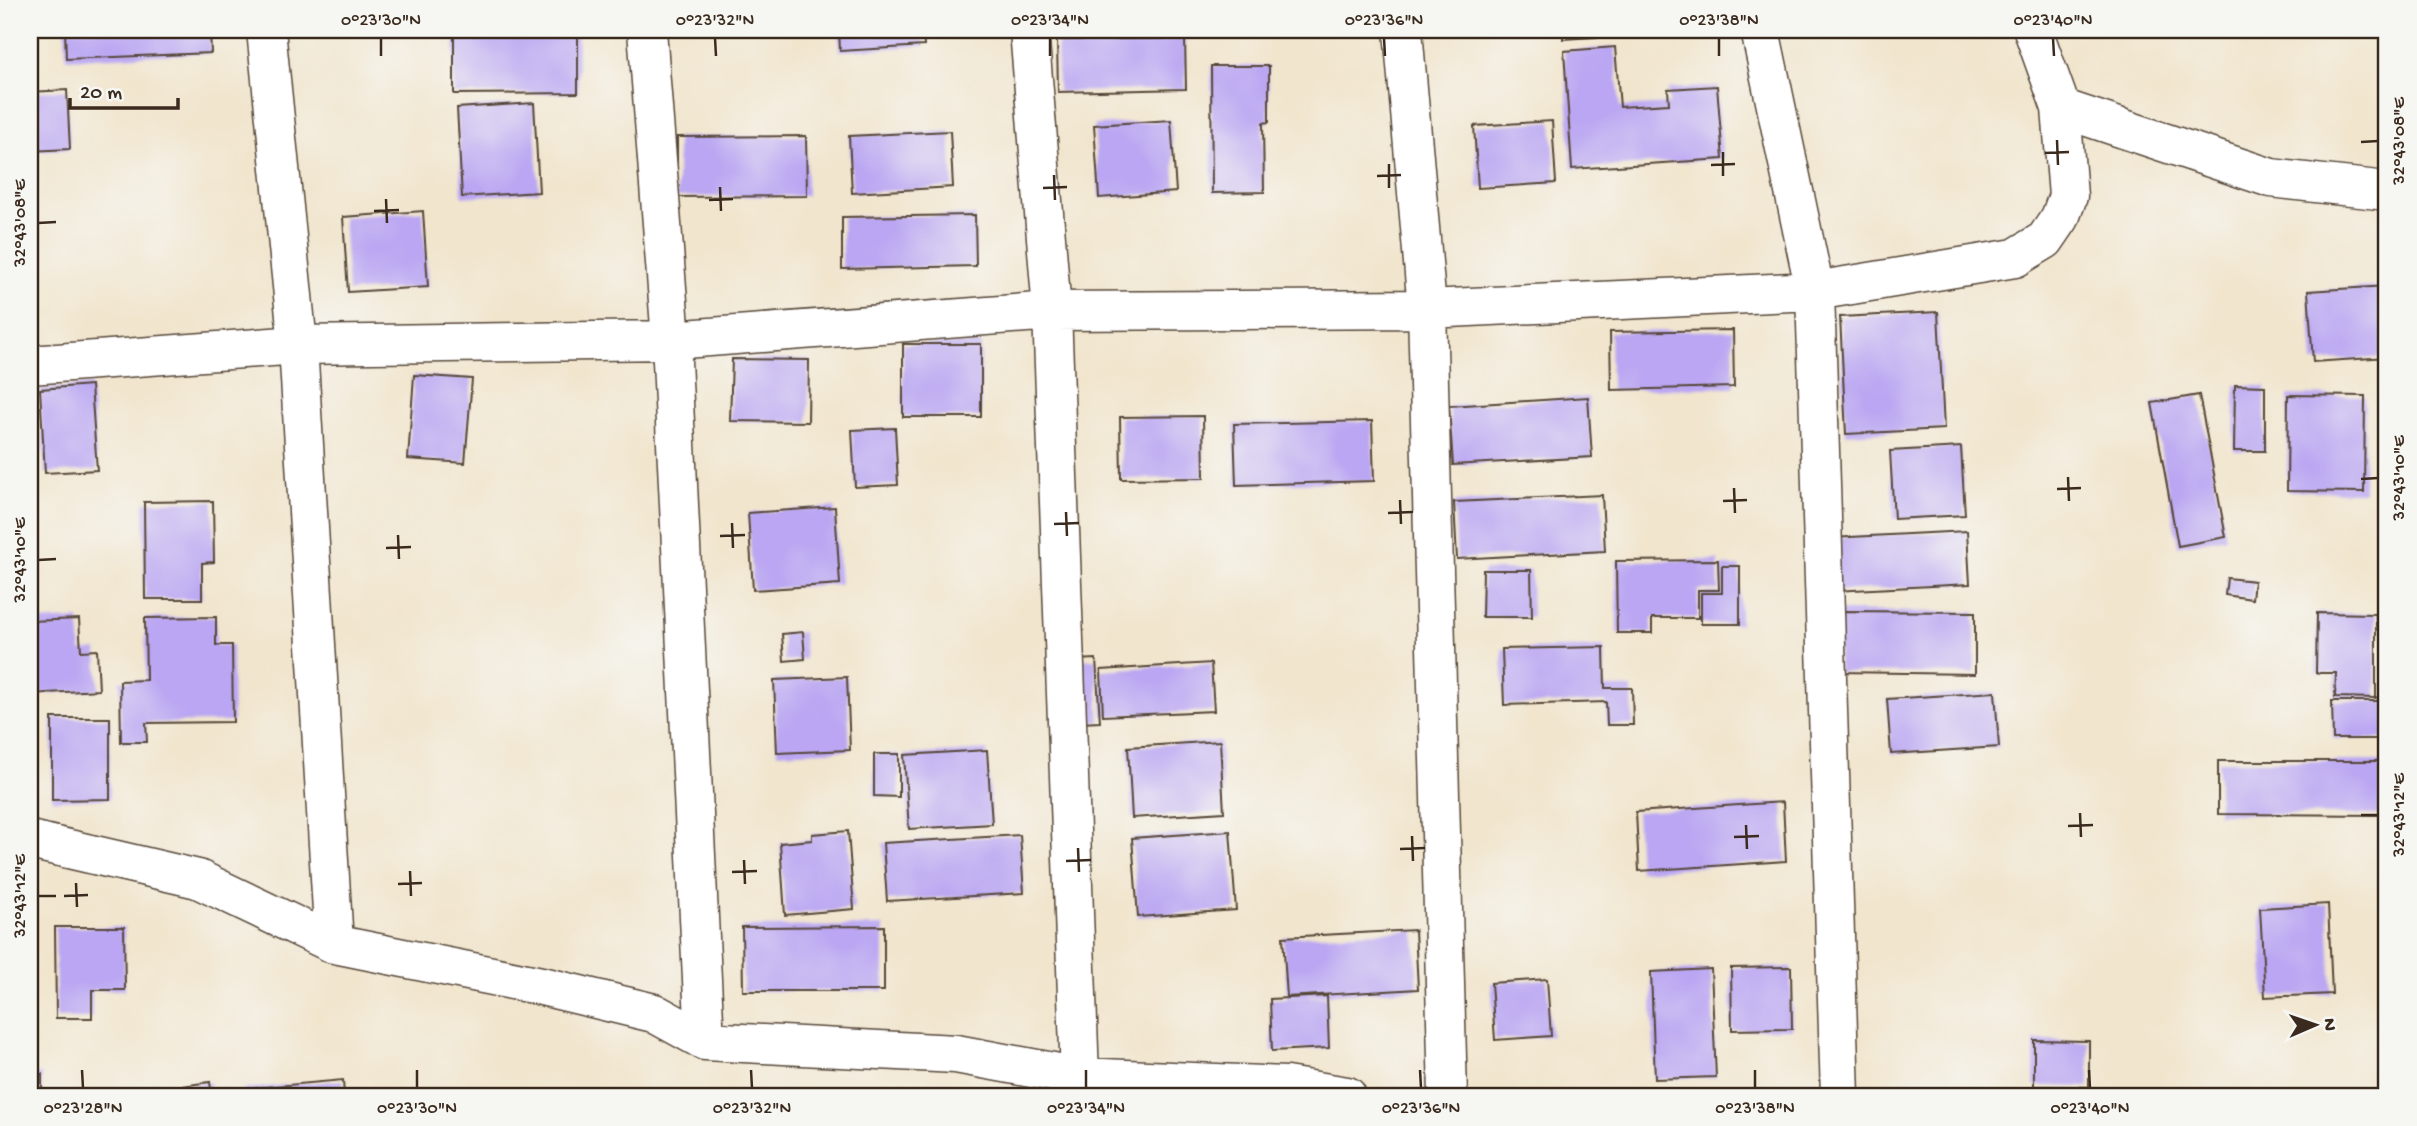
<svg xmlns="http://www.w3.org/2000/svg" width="2417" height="1126" font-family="'Gochi Hand',sans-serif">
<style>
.building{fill:#baa6f2}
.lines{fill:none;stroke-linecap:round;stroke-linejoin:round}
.minor-casing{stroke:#564638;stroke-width:41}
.minor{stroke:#fff;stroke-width:38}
.ticks{fill:none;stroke:#3b2a1e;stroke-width:2.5}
.neatline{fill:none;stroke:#3b2a1e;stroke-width:2.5}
.ticks-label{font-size:18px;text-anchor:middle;fill:#3b2a1e}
</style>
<rect width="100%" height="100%" fill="#f6f6f2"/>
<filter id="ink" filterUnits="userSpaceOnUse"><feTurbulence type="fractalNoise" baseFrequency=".0143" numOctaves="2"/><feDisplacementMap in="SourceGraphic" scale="14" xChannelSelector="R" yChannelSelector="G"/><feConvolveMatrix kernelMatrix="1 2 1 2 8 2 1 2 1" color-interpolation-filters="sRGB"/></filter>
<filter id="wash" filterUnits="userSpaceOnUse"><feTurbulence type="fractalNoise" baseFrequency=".00686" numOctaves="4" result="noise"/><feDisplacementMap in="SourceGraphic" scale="28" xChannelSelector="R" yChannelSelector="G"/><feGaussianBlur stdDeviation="1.57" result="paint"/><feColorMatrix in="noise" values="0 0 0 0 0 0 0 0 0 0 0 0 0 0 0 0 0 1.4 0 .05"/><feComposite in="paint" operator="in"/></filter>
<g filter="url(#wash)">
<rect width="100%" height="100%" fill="#f1e5cd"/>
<g id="blocks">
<path class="building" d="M65 30H210L211 53 66 59Z
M839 30H923L924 46 840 51Z
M1563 30H1612V36L1563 39Z
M578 32V93L454 94V33Z
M1185 38 1186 89 1058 92 1057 40Z
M1615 47 1620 107 1669 104 1668 89 1717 86 1723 159 1572 169 1564 51Z
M1211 66H1269V122L1263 123 1264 192 1212 193Z
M67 90 70 149 30 151V92Z
M534 103 539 192 462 197 457 108Z
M1171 120 1176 192 1099 198 1094 125Z
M1552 121 1556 183 1478 188 1474 126Z
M950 131 953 187 852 193 849 136Z
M806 136 807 196 677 197V137Z
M30 197H32L37 254 30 255Z
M423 211 428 287 348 292 343 217Z
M975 215 976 266 842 269V217Z
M2387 286V357L2313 362 2308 291Z
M1938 312 1944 429 1846 434 1840 317Z
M1733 330 1734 387 1611 390 1610 332Z
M903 344H981V417H903Z
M732 359 809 360 808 422 730 421Z
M414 375 472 379 465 463 408 459Z
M91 385 97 470 45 473 40 389Z
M2235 385 2265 386V451H2234Z
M2199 395 2226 537 2178 546 2152 403Z
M2288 395 2365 396 2364 492 2287 491Z
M1588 397 1592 457 1453 465 1449 406Z
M1203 416 1204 478 1121 479 1120 417Z
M1372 421 1374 481 1236 485 1234 424Z
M895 428 898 485 855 487 852 430Z
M1961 447 1965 515 1894 519 1890 451Z
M1602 495 1605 551 1457 559 1454 502Z
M213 501 214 562 202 563V599H145L144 502Z
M835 507 840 584 753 590 748 513Z
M1967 531 1970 584 1834 591 1831 538Z
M1718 560 1719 590H1698V618H1652V633H1617L1616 561Z
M1722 566H1740V624H1701V593H1722Z
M1483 570H1531L1532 617H1482Z
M2227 578 2254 581 2252 599 2225 595Z
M1839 611 1975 612V674L1838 672Z
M2317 613 2376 614V698L2335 697 2336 673H2316Z
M216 617V645H232L233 722 146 723 147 742H121L120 681 146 680 145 618Z
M79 619 81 651 97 650 99 690 30 694V621Z
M803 632 805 659 784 661 782 634Z
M1604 647 1605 688H1632L1633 725H1607L1606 702 1504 705 1502 649Z
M1096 659 1100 722 1080 723 1076 660Z
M1211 663 1214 711 1103 716 1101 670Z
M847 677 850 750 777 753 774 680Z
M1995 692 1999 747 1891 754 1887 699Z
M2332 701H2387V739H2333Z
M52 718H110V799L52 800Z
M1220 741 1224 812 1132 818 1128 747Z
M987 750 992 824 909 829 904 755Z
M874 754H899V797L874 796Z
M2218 761H2383V815L2218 814Z
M1783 802 1786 861 1639 871 1636 812Z
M848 831 854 909 785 915 780 843 812 840V834Z
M1230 831 1236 910 1138 917 1132 838Z
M1020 835 1024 893 887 901 883 843Z
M2328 904 2332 994 2265 997 2260 908Z
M884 926V991H743L742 927Z
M55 927H124L125 990H92V1018H56Z
M1415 930 1418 989 1287 997 1283 937Z
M1791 967 1792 1029 1732 1030 1731 968Z
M1711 969 1716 1077 1655 1079 1651 972Z
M1547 979 1551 1036 1495 1040 1491 983Z
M1327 996 1329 1048 1272 1051 1270 999Z
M2034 1040 2089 1041V1087L2034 1086Z
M30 1074H42V1096H30Z
M343 1080 344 1096H244L243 1089Z
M210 1082 212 1096H176L175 1087Z"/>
</g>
</g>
<g filter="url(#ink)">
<use href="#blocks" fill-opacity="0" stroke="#564638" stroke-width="2"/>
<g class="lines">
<defs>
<path id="minor" d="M266 30 298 345 334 944
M647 30 671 340 705 1041
M1029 30 1052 311 1080 1077
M1403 30 1427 309 1448 1096
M1760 30 1815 291 1840 1096
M2061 108 2271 178 2387 191
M30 365 298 345 671 340 1052 311 1427 309 1815 291 2015 258 2045 240 2060 218 2068 196 2061 108 2033 30
M30 840 198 879 334 944 542 986 654 1013 705 1041 956 1054 1080 1077 1286 1086 1347 1096"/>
</defs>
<use href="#minor" class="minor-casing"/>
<use href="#minor" class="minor"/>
</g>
</g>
<path class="ticks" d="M381 38V56M715 38 716 56M1050 38V56M1384 38 1385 56M1719 38V56M2053 38 2054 56M2057 140 2058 165M2361 142 2378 141M1723 152V176M2045 153 2069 152M1389 164V188M1711 165 1735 164M1054 175 1055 200M1377 176 1401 175M720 187 721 211M1043 188 1067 187M386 199 387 223M709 200 733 199M374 211 399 210M38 223 56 222M2068 477 2069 501M2361 479 2378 478M1734 488 1735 513M2057 489 2081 488M1400 500 1401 524M1723 501 1747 500M1066 512 1067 536M1388 513 1413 512M732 523 733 548M1054 524 1079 523M398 535 399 559M720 536 745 535M386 548 411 547M38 560 56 559M2080 813 2081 837M2361 815H2378M1746 825 1747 849M2068 826 2093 825M1412 836 1413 861M1734 837 1759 836M1078 848 1079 872M1400 849 1425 848M744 860 745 884M1066 861 1091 860M410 871 411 896M732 872 757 871M76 883 77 907M398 884 422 883M38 896H56M64 896 88 895M82 1070 83 1088M417 1070V1088M751 1070 752 1088M1086 1070V1088M1420 1070 1421 1088M1755 1070V1088M2089 1070 2090 1088"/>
<rect width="2417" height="1126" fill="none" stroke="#f6f6f2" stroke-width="77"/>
<g transform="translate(2315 1025) rotate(88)" stroke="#f6f6f2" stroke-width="5" paint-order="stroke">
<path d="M0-5L12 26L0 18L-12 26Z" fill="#3b2a1e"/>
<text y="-10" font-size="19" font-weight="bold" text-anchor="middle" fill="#3b2a1e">N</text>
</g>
<path d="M70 98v10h108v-10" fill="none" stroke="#3b2a1e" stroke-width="3.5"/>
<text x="80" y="98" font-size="21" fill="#3b2a1e" stroke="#f6f6f2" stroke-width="5" paint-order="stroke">20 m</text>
<rect x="38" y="38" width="2340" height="1050" class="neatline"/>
<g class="ticks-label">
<text x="381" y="25">0°23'30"N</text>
<text x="715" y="25">0°23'32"N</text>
<text x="1050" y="25">0°23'34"N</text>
<text x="1384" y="25">0°23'36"N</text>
<text x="1719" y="25">0°23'38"N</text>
<text x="2053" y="25">0°23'40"N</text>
<text transform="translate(2398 141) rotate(-90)" y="6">32°43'08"E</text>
<text transform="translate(19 223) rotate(-90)" y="6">32°43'08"E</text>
<text transform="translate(2398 478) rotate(-90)" y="6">32°43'10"E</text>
<text transform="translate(19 560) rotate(-90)" y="6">32°43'10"E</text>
<text transform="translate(2398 815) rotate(-90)" y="6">32°43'12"E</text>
<text transform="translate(19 896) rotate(-90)" y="6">32°43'12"E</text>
<text x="83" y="1113">0°23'28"N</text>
<text x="417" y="1113">0°23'30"N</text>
<text x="752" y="1113">0°23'32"N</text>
<text x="1086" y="1113">0°23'34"N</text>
<text x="1421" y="1113">0°23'36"N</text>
<text x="1755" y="1113">0°23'38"N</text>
<text x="2090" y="1113">0°23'40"N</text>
</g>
</svg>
